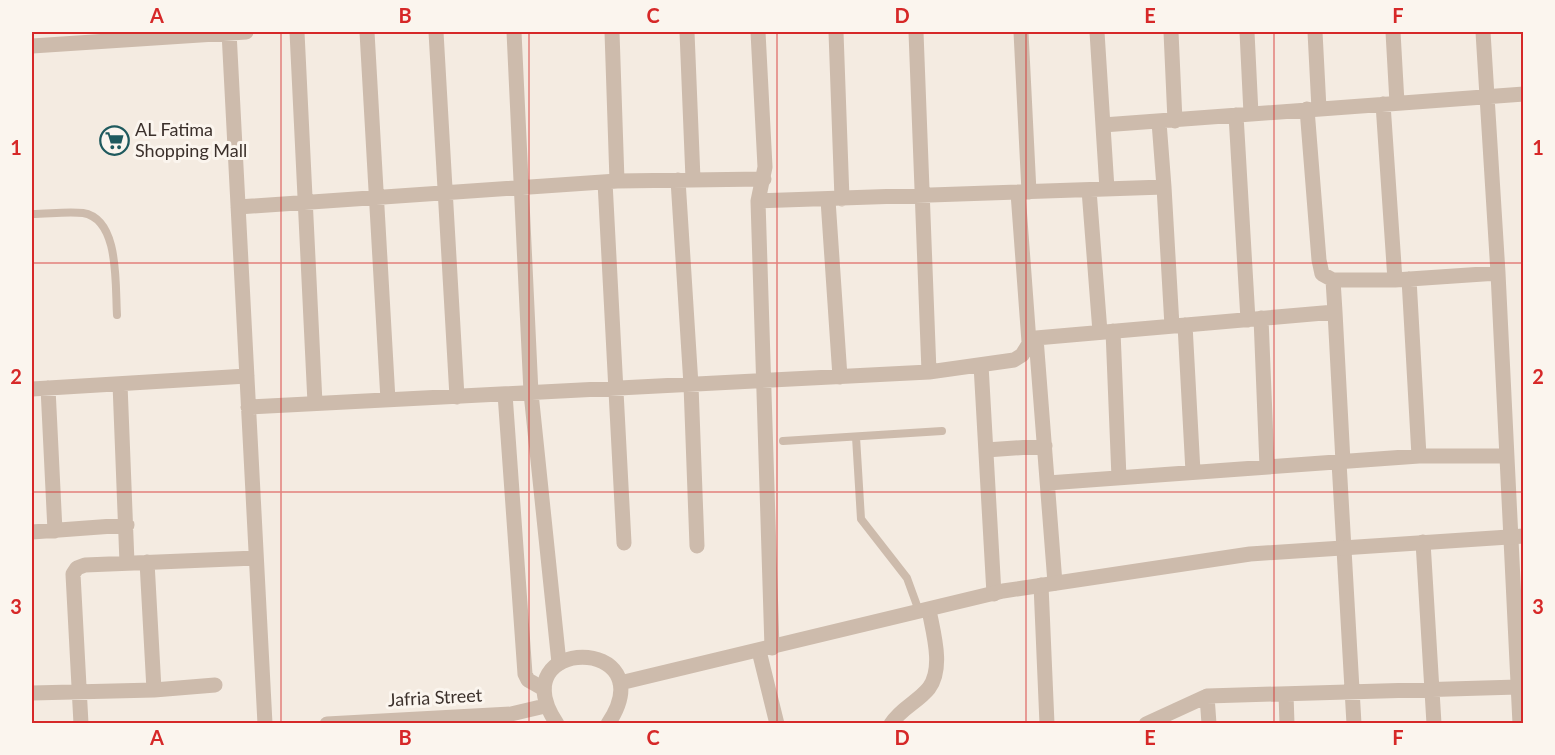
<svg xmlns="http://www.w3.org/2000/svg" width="1555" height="755" font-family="Lato,sans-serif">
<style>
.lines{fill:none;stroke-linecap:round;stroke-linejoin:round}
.service{stroke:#cdbbac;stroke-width:8}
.minor{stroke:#cdbbac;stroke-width:15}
.tertiary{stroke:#cdbbac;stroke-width:15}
.grid{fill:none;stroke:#d62828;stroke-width:1.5;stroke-opacity:0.55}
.labels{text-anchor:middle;stroke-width:6;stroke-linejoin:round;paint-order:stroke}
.poi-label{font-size:18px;fill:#3b302b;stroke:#fbf5ee;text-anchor:start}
.street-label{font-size:18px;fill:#3b302b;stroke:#fbf5ee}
.neatline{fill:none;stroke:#d62828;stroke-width:2}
.grid-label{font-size:20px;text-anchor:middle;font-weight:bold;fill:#d62828}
</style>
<rect width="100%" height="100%" fill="#f4ebe1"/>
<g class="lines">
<path class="service" d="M32 214C48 214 67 211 83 213 120 219 115 285 117 315
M856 437 861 519 907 578 919 611
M783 441 942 431"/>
<path class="minor" d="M229 32 265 724
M297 32 315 403
M367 32 388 400
M436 32 457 397
M514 32 531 393 559 663
M612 32 617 181
M687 32 693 179
M758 32 765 167 758 201 772 648
M836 32 842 199
M916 32 929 372
M1021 32 1029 192
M1097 32 1107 189
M1171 32 1175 121
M1247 32 1251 114
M1315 32 1319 109
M1393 32 1397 103
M1483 32 1498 273 1520 724
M32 46 246 32
M1383 104 1395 280
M1307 109 1319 260 1322 274 1333 280
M1236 115 1248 320
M1103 125 1524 94
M678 180 691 385 697 546
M605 182 624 543
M1164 187 1172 326
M1089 190 1100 332
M1018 193 1029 342
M828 200 840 377
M758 201 1164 187 1159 122
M238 207 617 181 764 179
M1409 279 1419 456
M1335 312 1343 462
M1261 318 1267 467
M1185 325 1193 472
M1113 331 1119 478
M1036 338 1055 583
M981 365 994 594
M120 384 127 563
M48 388 55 531
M32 389 247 376
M505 394 525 674 528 680 544 689
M248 407 929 372 1014 360 1022 355 1032 339 1036 338 1335 312 1333 280H1395L1498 273
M986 450 1045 446
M1339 462 1354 724
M1048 483 1419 456H1506
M32 532 127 525
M1423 542 1434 724
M147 562 154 690
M1041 585 1047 724
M759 651 777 724
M32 693 154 690 215 685
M1286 694 1287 724
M1207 696 1209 724
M81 724 73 574 77 568 85 565 256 558
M891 724C901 708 918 702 929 688 944 668 933 632 929 610
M1146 724 1207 696 1518 687"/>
<path class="tertiary" d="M620 683 1003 591 1250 554 1524 536
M327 724 511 714 545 706
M557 724C498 635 667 635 608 724"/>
</g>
<path class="grid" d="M281 32V724M529 32V724M777 32V724M1026 32V724M1274 32V724M32 263H1524M32 492H1524"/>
<defs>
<symbol id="supermarket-ring" viewBox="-11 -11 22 22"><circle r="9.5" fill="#fbf5ee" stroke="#1f5a5e" stroke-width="1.5"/><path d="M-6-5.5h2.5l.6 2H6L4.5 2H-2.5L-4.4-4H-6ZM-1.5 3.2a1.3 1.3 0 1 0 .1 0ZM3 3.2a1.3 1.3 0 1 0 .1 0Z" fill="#1f5a5e"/></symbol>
</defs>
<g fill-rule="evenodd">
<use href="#supermarket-ring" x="98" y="124" width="33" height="33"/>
</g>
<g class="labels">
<g class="poi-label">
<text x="135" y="136">AL Fatima<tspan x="135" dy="21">Shopping Mall</tspan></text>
</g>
<g class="street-label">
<text transform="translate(435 698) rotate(-3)" y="6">Jafria Street</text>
</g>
</g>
<rect width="1555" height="755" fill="none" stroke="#fbf5ee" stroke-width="66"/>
<rect x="33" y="33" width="1489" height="689" class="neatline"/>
<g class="grid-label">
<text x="157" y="23">A</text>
<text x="405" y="23">B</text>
<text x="653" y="23">C</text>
<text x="902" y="23">D</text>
<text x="1150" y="23">E</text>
<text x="1398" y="23">F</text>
<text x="16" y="155">1</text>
<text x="1538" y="155">1</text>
<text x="16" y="384">2</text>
<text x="1538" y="384">2</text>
<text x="16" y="614">3</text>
<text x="1538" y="614">3</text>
<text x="157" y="745">A</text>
<text x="405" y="745">B</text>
<text x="653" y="745">C</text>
<text x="902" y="745">D</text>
<text x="1150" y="745">E</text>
<text x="1398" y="745">F</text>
</g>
</svg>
